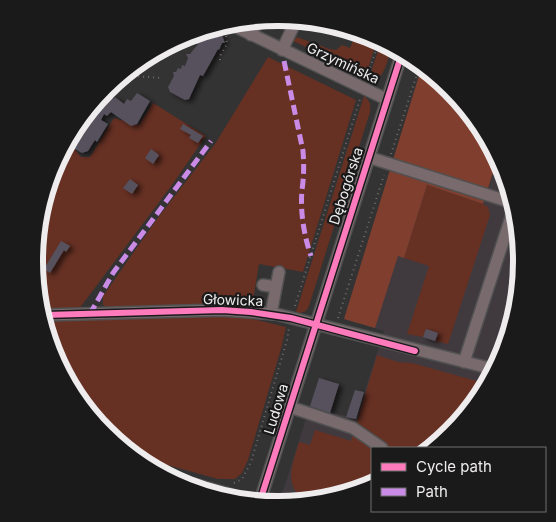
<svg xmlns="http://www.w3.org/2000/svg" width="556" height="522" font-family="Inter,sans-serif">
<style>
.built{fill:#403a3f}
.green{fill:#663023}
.forest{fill:#7f3e2e}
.building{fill:#56515d;filter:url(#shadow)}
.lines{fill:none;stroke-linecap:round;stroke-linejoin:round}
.minor-casing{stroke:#515151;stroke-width:14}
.path{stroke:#746a6e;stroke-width:2;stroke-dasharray:1 4;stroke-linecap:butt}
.minor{stroke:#796a6e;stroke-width:11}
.tram{stroke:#746d6e;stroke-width:1}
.quiet{stroke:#ca8be6;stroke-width:5;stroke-dasharray:10 5;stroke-linecap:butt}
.cycleway-casing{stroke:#1b1a1b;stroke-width:9}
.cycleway{stroke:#fd7abc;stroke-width:6}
.labels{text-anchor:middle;stroke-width:4.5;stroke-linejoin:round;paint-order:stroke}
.street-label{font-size:14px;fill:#eeeced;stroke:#1b1a1b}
.rim{fill:none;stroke:#eeeced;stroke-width:6}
</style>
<defs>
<filter id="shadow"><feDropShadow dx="4" dy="2.5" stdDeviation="2.5" flood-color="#0009"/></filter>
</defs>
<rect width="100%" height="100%" fill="#333"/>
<path class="built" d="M498 160 503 168 521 261 503 354 450 433 428 448H372V485L371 486 276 504 284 488 310 406 356 419 384 331 344 319 389 175 483 204Z"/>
<path class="green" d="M356 33 371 36 377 40 366 75 293 41 297 37 329 49 336 50 342 45 350 48Z
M381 42 391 49C387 63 384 78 371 84L373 76 370 75Z
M268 57 356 100 303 272 259 264 252 306 206 305 109 308 103 305V296L157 219 215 144Z
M364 96C370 101 371 104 370 112L309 306 306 311 295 315Z
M153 103 206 136 172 185 79 309 44 308 35 261 53 168 59 158 68 157 74 148 81 157H90L114 118 139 125Z
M427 185 483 204 488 207 490 215 448 344 435 341 438 333 426 329 423 337 407 334 429 266 404 258Z
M183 315 241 316 286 327 281 349 248 460 242 473 235 479H218L142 458 106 433 53 354 46 321Z
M377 355 398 362 412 363 484 383 450 433 428 448H372V485L371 486 303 499C283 482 293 464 299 442L310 445 315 430 351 441Z"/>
<path class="forest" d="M421 69 450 89 497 160 483 204 427 185 404 258 398 256 375 328 344 319Z"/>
<path class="building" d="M214 30 222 35 225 43H222L219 50 218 49 203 76 200 75 189 99 185 100 170 92 168 87 174 76 173 72H176L178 68 181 69 182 65 185 66 188 58 186 54H190L198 44 184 37Z
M137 93 150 101 137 124 131 126 111 112 107 116 104 114 101 120 108 124 97 142 95 140 88 151 82 153 68 145 78 130 83 132 86 127 82 125 85 121 87 122 92 114 90 113 99 101 102 103 103 101 110 100 112 97 114 99 115 97 124 104 127 99 131 101Z
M183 124 203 136 198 143 189 138 191 135 180 129Z
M151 149 159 155 153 164 145 158Z
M130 179 138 185 132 194 123 188Z
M61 241 70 246 66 252 64 250 50 273 44 269Z
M426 329 438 333 435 341 423 337Z
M319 378 339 384 330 413 310 406Z
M355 390 364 392 356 419 346 417Z"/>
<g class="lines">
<defs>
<path id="minor" d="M234 26 386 99
M251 35 257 22
M282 50 296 21
M368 157 510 202
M263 285 276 287
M271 314 279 272
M45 315 222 310 276 314 493 369
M464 362 512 214
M290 407 353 428 382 448
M172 478 232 495
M260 501 401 56
M276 504H278"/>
</defs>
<use href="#minor" class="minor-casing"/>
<path class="path" d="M220 60V56L227 44 226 35
M129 73 134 76 163 78
M367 77 379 41
M391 154 419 68
M56 164 63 159 61 155
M295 306 360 99
M338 318 384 175
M234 483 242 479 251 462 287 340 289 328"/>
<use href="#minor" class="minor"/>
<path class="tram" d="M258 500 398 54"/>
<path class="quiet" d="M284 61 303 151C304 164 304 176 302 190 300 211 304 236 311 256
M90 314 113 273 211 141"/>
<defs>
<path id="cycleway" d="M45 315 222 310 251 312 291 318 415 351
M260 501 401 56"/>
</defs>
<use href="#cycleway" class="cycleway-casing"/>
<use href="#cycleway" class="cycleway"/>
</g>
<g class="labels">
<g class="street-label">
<text transform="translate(343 63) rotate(25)" y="5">Grzymińska</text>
<text transform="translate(346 186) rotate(-72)" y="5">Dębogórska</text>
<text transform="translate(233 300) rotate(2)" y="5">Głowicka</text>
<text transform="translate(276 409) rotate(-73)" y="5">Ludowa</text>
</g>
</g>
<path d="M0 0H556V522H0ZM43 261a235 235 0 1 1 470 0a235 235 0 1 1-470 0Z" fill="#1b1a1b" fill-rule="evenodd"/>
<path class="rim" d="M43 261a235 235 0 1 1 470 0a235 235 0 1 1-470 0Z"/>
<rect x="371" y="447" width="175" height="65" fill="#1b1a1b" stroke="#6f6e6f"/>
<rect x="381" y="463" width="25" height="8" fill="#fd7abc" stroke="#6f6e6f"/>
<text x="416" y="472" font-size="15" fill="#eeeced">Cycle path</text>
<rect x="381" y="488" width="25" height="8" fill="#ca8be6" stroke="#6f6e6f"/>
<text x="416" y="497" font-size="15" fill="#eeeced">Path</text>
</svg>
